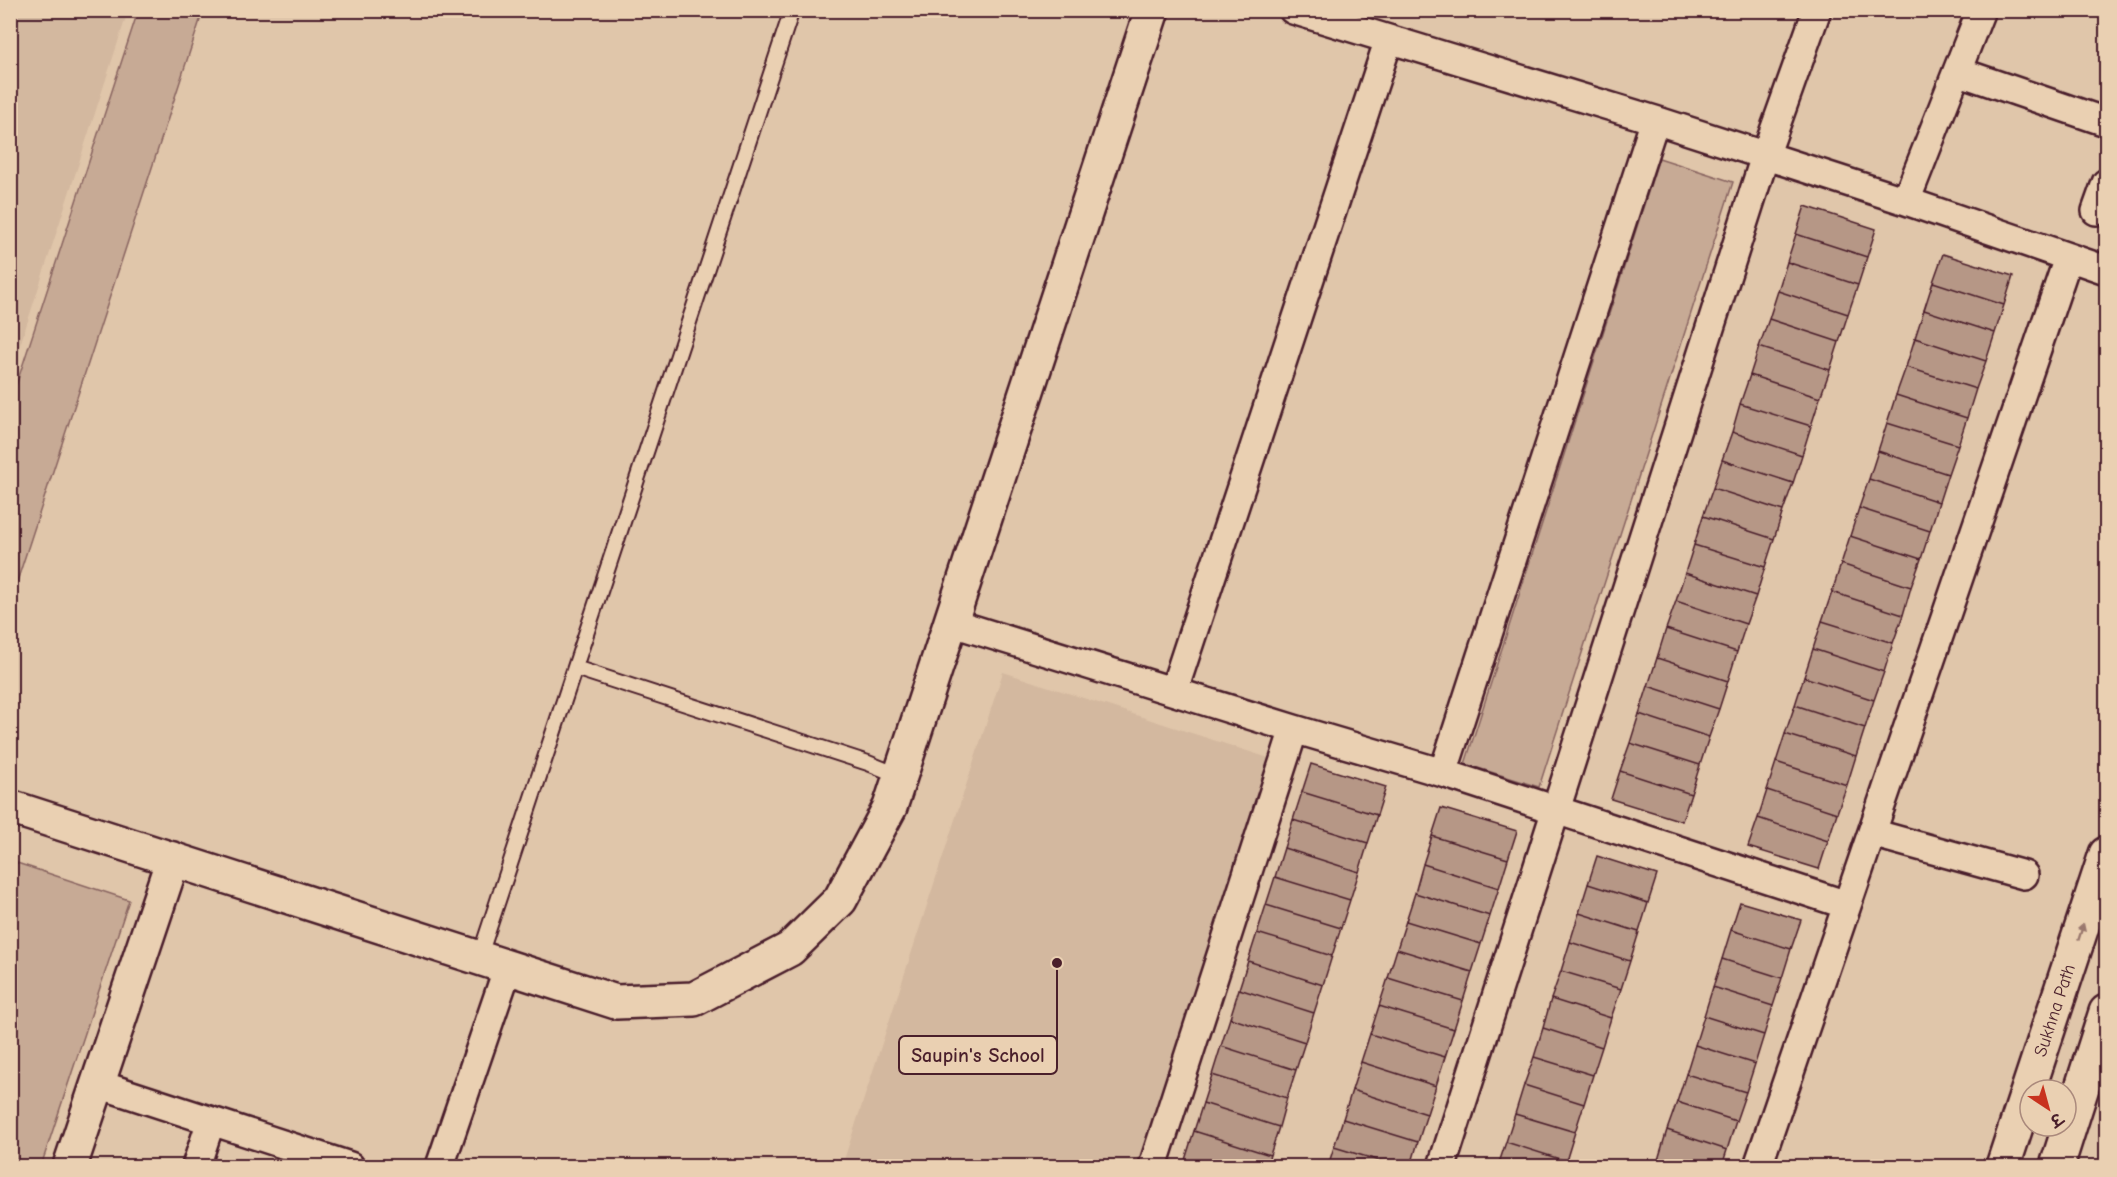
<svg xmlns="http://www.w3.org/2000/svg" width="2117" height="1177" font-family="'Comic Neue','Playpen Sans Deva',sans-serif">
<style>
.built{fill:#d3b89f}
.green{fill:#c7aa95;stroke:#886460;stroke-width:1.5}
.building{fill:#b69786;stroke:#4a1f2b;stroke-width:1.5}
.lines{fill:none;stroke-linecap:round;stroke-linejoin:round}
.lane-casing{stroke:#4a1f2b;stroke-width:18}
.street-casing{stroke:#4a1f2b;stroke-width:32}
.secondary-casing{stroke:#4a1f2b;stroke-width:38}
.lane{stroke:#ead0b2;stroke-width:14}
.street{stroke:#ead0b2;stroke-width:27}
.secondary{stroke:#ead0b2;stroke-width:33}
.oneway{fill:#9a786e}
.labels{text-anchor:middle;stroke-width:4.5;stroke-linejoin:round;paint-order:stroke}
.street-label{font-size:18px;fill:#4a1f2b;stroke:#ead0b2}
.leader{fill:none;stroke:#4a1f2b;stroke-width:2}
.callout-dot{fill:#4a1f2b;stroke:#ead0b2;stroke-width:2}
.callout{fill:#ead0b2;stroke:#4a1f2b;stroke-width:2}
.callout-label{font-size:20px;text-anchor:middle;font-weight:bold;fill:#4a1f2b}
</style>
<rect width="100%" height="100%" fill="#e0c6aa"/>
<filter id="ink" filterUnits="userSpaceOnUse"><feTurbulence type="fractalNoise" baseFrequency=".0167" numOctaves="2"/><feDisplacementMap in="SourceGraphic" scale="12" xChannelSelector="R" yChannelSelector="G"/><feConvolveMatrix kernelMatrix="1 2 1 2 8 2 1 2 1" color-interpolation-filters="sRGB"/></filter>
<g filter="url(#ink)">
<path class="built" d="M11 10 128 11 11 373 10 11Z
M1003 672 1272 759 1140 1166H842Z"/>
<path class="green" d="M138 11H203L11 600V401Z
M1659 158 1733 182 1539 787 1465 764Z
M11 861 129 900 41 1166H11Z"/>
<path class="building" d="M1805 206 1876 229 1867 257 1796 234Z
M1796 234 1867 257 1858 285 1787 262Z
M1943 254 2013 276 2004 305 1933 282Z
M1787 262 1858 285 1848 314 1778 291Z
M1933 282 2004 305 1995 333 1924 310Z
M1778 291 1848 314 1839 342 1769 319Z
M1924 310 1995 333 1986 361 1915 338Z
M1769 319 1839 342 1830 370 1759 347Z
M1915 338 1986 361 1976 389 1906 367Z
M1759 347 1830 370 1820 398 1750 375Z
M1906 367 1976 389 1967 418 1896 395Z
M1750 375 1820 398 1811 426 1740 404Z
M1896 395 1967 418 1958 445 1887 423Z
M1740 404 1811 426 1802 455 1732 432Z
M1887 423 1958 445 1948 474 1878 451Z
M1732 432 1802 455 1793 483 1722 460Z
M1878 451 1948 474 1939 502 1869 479Z
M1722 460 1793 483 1783 511 1713 488Z
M1869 479 1939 502 1930 531 1859 508Z
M1713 488 1783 511 1774 539 1703 516Z
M1859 508 1930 531 1921 559 1850 536Z
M1703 516 1774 539 1765 567 1694 545Z
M1850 536 1921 559 1911 587 1841 564Z
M1694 545 1765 567 1756 596 1685 573Z
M1841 564 1911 587 1903 615 1832 592Z
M1685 573 1756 596 1746 624 1676 601Z
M1832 592 1903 615 1893 643 1822 621Z
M1676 601 1746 624 1737 652 1666 629Z
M1822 621 1893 643 1884 672 1813 649Z
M1666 629 1737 652 1728 681 1657 658Z
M1813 649 1884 672 1874 700 1804 677Z
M1657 658 1728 681 1719 709 1648 686Z
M1804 677 1874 700 1865 728 1795 705Z
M1648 686 1719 709 1709 737 1639 714Z
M1795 705 1865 728 1856 756 1785 734Z
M1639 714 1709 737 1700 765 1630 743Z
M1785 734 1856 756 1847 785 1776 762Z
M1630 743 1700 765 1691 794 1620 771Z
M1776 762 1847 785 1837 813 1767 790Z
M1311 764 1386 787 1377 815 1302 792Z
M1620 771 1691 794 1682 821 1611 799Z
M1767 790 1837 813 1828 841 1758 818Z
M1302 792 1377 815 1368 843 1293 820Z
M1441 808 1517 831 1508 859 1432 836Z
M1758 818 1828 841 1819 869 1748 847Z
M1293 820 1368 843 1359 872 1284 848Z
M1432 836 1508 859 1499 888 1423 864Z
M1284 848 1359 872 1350 900 1275 877Z
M1597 856 1657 875 1648 903 1588 884Z
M1423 864 1499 888 1490 916 1415 893Z
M1275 877 1350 900 1341 928 1266 905Z
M1588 884 1648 903 1639 932 1579 913Z
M1415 893 1490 916 1481 944 1406 921Z
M1740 902 1801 920 1791 949 1731 930Z
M1266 905 1341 928 1332 956 1257 933Z
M1579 913 1639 932 1630 961 1570 942Z
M1406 921 1481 944 1472 972 1397 949Z
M1731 930 1791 949 1782 978 1722 959Z
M1257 933 1332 956 1323 985 1248 961Z
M1570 942 1630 961 1621 989 1561 971Z
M1397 949 1472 972 1463 1001 1388 978Z
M1722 959 1782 978 1773 1006 1713 987Z
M1248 961 1323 985 1314 1013 1239 989Z
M1561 971 1621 989 1611 1018 1551 999Z
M1388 978 1463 1001 1454 1029 1379 1006Z
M1713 987 1773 1006 1764 1035 1704 1016Z
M1239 989 1314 1013 1305 1042 1230 1018Z
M1551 999 1611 1018 1602 1047 1543 1028Z
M1379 1006 1454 1029 1445 1057 1370 1034Z
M1704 1016 1764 1035 1755 1064 1695 1045Z
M1230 1018 1305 1042 1296 1070 1221 1046Z
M1543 1028 1602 1047 1593 1075 1534 1057Z
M1370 1034 1445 1057 1436 1086 1361 1062Z
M1695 1045 1755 1064 1746 1092 1686 1074Z
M1221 1046 1296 1070 1287 1098 1212 1075Z
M1534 1057 1593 1075 1584 1104 1524 1085Z
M1361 1062 1436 1086 1427 1114 1352 1090Z
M1686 1074 1746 1092 1736 1121 1677 1102Z
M1212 1075 1287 1098 1279 1127 1203 1103Z
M1524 1085 1584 1104 1575 1132 1515 1114Z
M1352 1090 1427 1114 1418 1142 1343 1119Z
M1677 1102 1736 1121 1727 1150 1667 1130Z
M1203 1103 1279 1127 1270 1155 1194 1131Z
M1515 1114 1575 1132 1566 1161 1506 1142Z
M1343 1119 1418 1142 1411 1166H1397L1334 1147Z
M1667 1130 1727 1150 1722 1166H1681L1658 1160Z
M1194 1131 1270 1155 1266 1166H1207L1185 1160Z
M1506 1142 1566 1161 1564 1166H1498Z
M1334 1147 1397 1166H1328Z"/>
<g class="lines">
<defs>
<path id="lane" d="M575 668 868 763 900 776
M479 958 792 10"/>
<path id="street" d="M1293 10 1655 120 1906 201 2106 270
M1957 71 2106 122
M1906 201 1981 10
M2096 211 2106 183
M950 622 1294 729 1443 773 1847 905
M1174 690 1389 39
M1443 773 1655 120
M1872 833 2024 875
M98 1084 350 1166
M196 1166 211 1121
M440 1166 508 967
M1153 1166 1294 729
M1442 1166 1765 156 1817 10
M1758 1166 2068 258"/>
<g id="secondary">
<path d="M10 807 616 1002 694 999 790 949 840 900 890 807 1152 10"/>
<path d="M70 1166 173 859"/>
<path id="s1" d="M2003 1166 2106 854"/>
<path d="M2057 1166 2106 1012"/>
</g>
</defs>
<use href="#lane" class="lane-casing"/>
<use href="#street" class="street-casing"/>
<use href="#secondary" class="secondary-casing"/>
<use href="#lane" class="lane"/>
<use href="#street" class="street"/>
<use href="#secondary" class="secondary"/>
</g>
<defs><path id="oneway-solid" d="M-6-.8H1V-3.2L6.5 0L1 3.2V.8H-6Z" transform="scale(1.5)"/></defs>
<use class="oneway" href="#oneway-solid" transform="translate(2081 932) rotate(-72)"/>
</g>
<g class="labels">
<g class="street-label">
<text dy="6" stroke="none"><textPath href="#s1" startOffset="164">Sukhna Path</textPath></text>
</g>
</g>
<path class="leader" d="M1057 963L1057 1055"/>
<circle class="callout-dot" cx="1057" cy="963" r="6"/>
<rect class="callout" x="899" y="1036" width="158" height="38" rx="6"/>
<g class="callout-label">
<text x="978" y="1062">Saupin's School</text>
</g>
<rect width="2117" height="1177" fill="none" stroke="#ead0b2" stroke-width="36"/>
<rect x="18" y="18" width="2081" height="1141" fill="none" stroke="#4a1f2b" stroke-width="2" filter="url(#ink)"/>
<g transform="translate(2048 1108) rotate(144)"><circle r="28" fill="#ead0b2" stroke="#aa897c" stroke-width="1.5"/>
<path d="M0-4.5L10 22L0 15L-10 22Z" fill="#c8321e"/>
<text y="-9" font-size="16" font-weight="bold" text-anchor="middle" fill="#4a1f2b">उ</text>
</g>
</svg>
